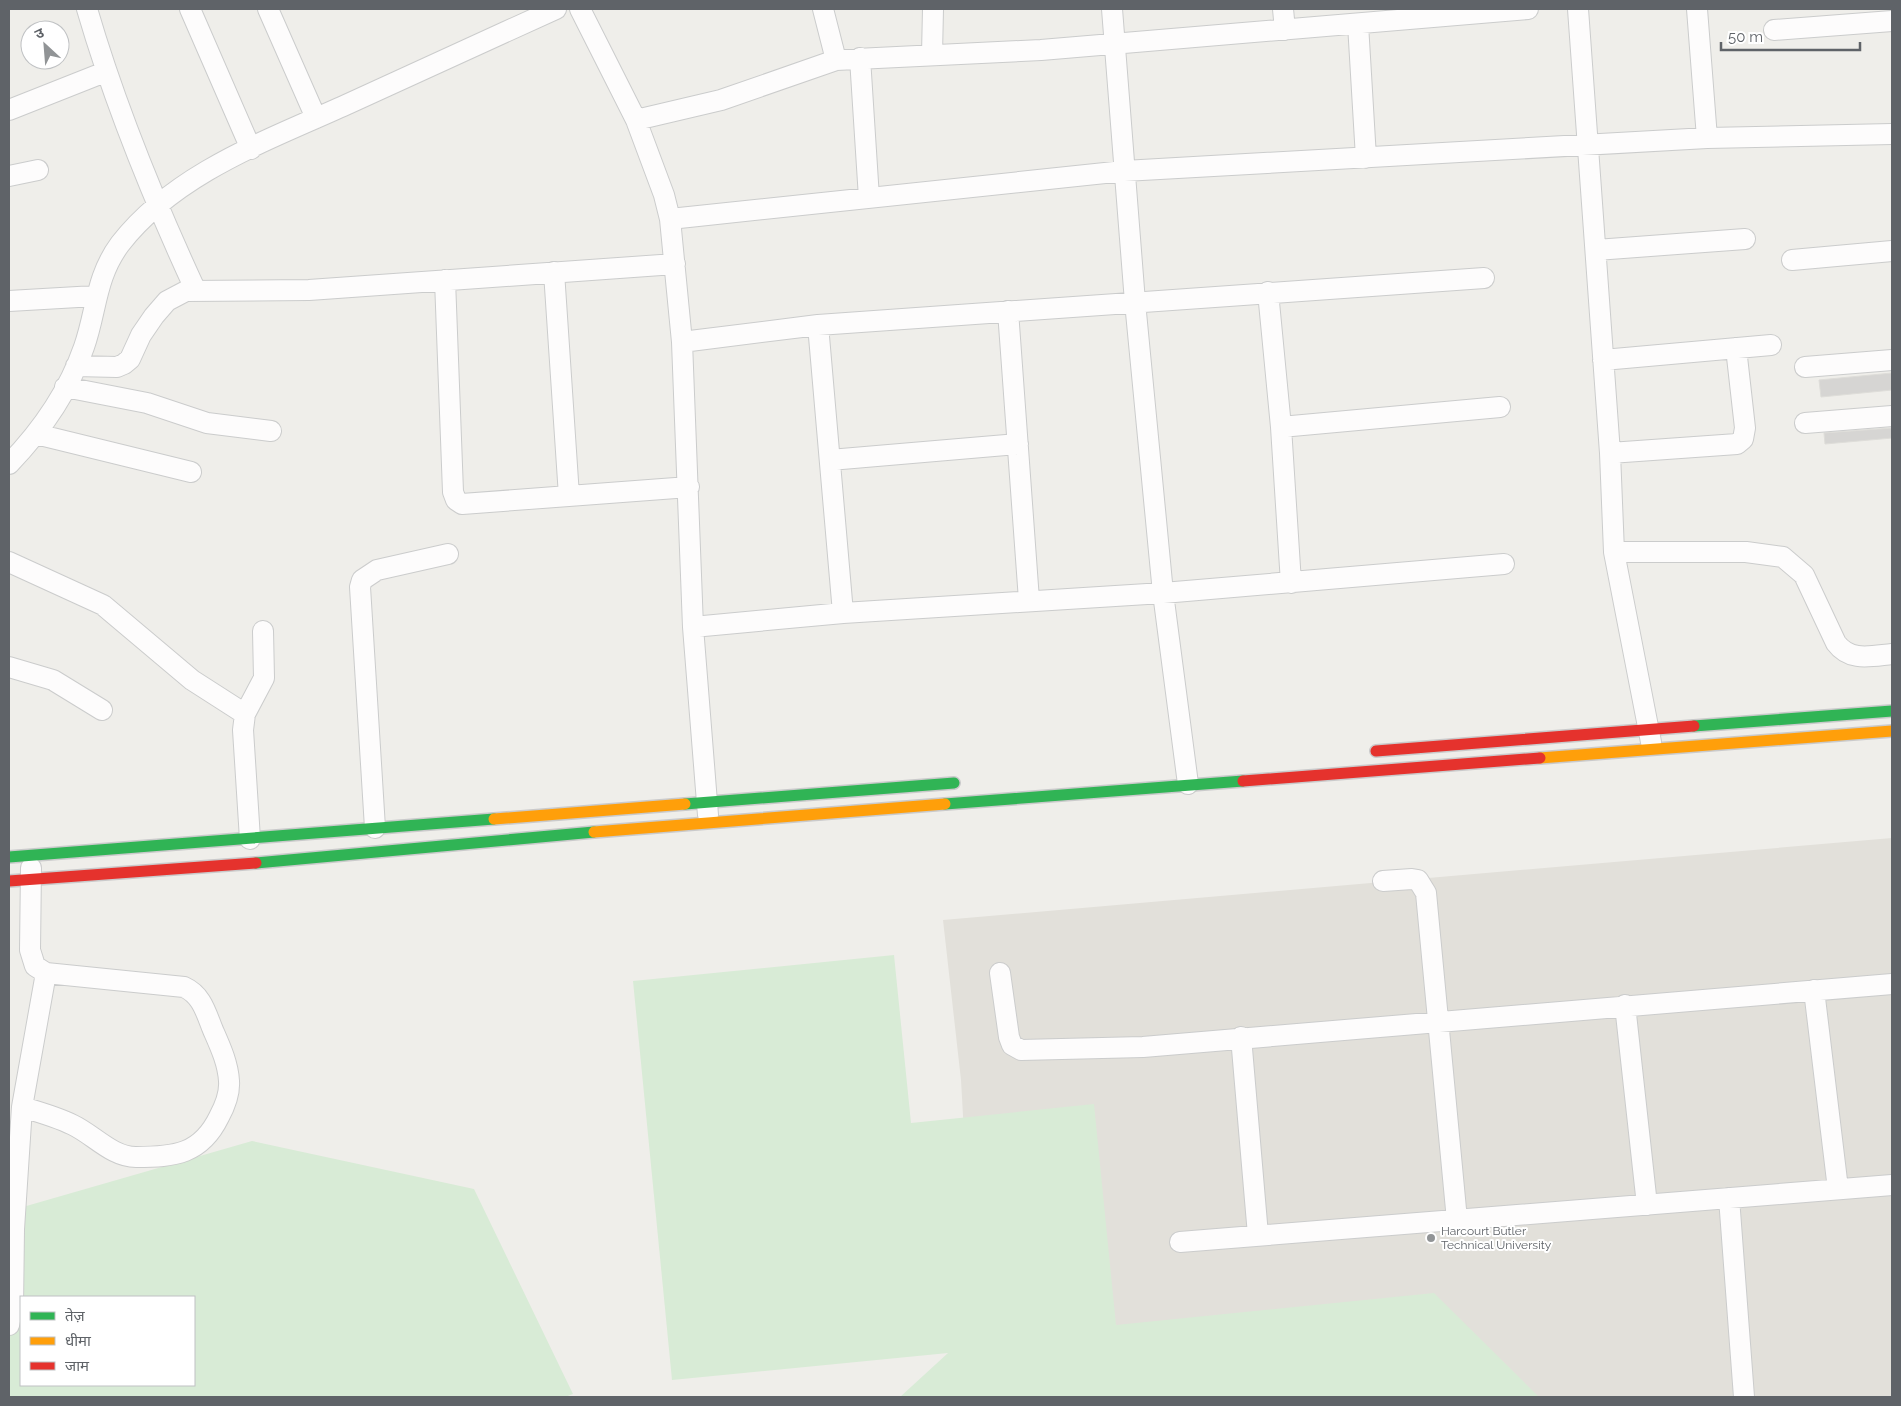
<svg xmlns="http://www.w3.org/2000/svg" width="1901" height="1406" font-family="Raleway,'Noto Sans Devanagari',sans-serif">
<style>
.education{fill:#e2e0da}
.green{fill:#d8ebd6;fill-rule:evenodd}
.building{fill:#d6d5d3;stroke:#deddd9}
.lines{fill:none;stroke-linecap:round;stroke-linejoin:round}
.street-casing{stroke:#cbcccc;stroke-width:22}
.fast-casing{stroke:#cacacb;stroke-width:14}
.slow-casing{stroke:#cacacb;stroke-width:14}
.jam-casing{stroke:#cacacb;stroke-width:14}
.street{stroke:#fdfcfc;stroke-width:20}
.fast{stroke:#30b455;stroke-width:11}
.slow{stroke:#ff9f0a;stroke-width:11}
.jam{stroke:#e5322d;stroke-width:11}
.poi-dot{fill:#919496;stroke:#fff;stroke-width:2}
.labels{text-anchor:middle;stroke-width:4;stroke-linejoin:round;paint-order:stroke}
.poi-label{font-size:12px;fill:#5f6368;stroke:#fff;text-anchor:start}
</style>
<rect width="100%" height="100%" fill="#efeeea"/>
<path class="education" d="M1892 838V1397H979L961 1080 943 920Z"/>
<path class="green" d="M894 955 911 1123 1094 1104 1116 1325 1434 1293 1539 1397H900L948 1353 672 1380 633 981Z
M252 1141 474 1189 573 1394 565 1397H9V1211ZM21 1297H194V1385H21Z"/>
<path class="building" d="M1892 373V390L1821 397 1819 380Z
M1892 428V438L1825 444 1824 433Z"/>
<g class="lines">
<defs>
<path id="street" d="M87 9C115 105 153 198 195 289
M190 9 251 149
M268 9 316 118
M580 9 636 120 664 195 670 219 682 342 693 627 708 815
M823 9 836 60
M1112 9 1135 302 1163 593 1188 784
M1283 9 1285 30
M1578 9 1610 453 1614 552 1651 742
M1697 9 1707 138
M1358 24 1366 158
M1774 30 1892 21
M932 54 933 9
M860 58 869 198
M9 110 105 72
M636 120 721 100 836 60 1041 50 1528 9
M9 176 38 170
M670 219 1124 171 1707 138 1892 134
M1596 250 1745 239
M1792 260 1892 251
M554 272 569 496
M445 280 453 492 456 500 462 504 689 487
M1268 292 1281 427 1291 583
M9 301 95 296
M1008 311 1029 600
M818 325 843 613
M682 342 818 325 1484 278
M1603 360 1771 345
M76 366 117 367 124 364 130 359 141 335 154 316 167 301 186 291 309 290 675 264
M1805 367 1892 360
M65 387 147 403 207 423 271 431
M1805 423 1892 416
M1281 427 1500 407
M36 434 191 472
M1610 453 1737 444 1743 439 1745 428 1736 348
M830 460 1018 444
M9 464C41 431 69 390 84 347 97 310 95 278 120 244 176 172 269 140 350 103 418 72 487 40 556 9
M1614 552H1746L1783 557 1804 575 1836 643C1850 662 1871 656 1892 654
M9 562 103 605 192 680 245 714
M693 627 843 613 1163 593 1504 564
M9 667 53 680 102 710
M375 828 360 587 362 580 377 570 448 554
M250 839 243 730 245 714 264 678 263 631
M1383 881 1412 879 1418 880 1426 893 1457 1220
M1000 973 1009 1037 1012 1045 1021 1050 1143 1047 1892 984
M1814 990 1838 1189
M1625 1005 1647 1205
M1241 1037 1258 1235
M22 1107C39 1112 57 1117 73 1125 94 1135 112 1157 136 1157 175 1157 201 1154 219 1117 225 1106 230 1094 229 1081 228 1063 220 1046 213 1030 206 1013 202 995 184 987L46 973 35 966 30 950 31 868
M1729 1198 1744 1397
M1180 1242 1892 1185
M9 1325 13 1307 14 1229 22 1107 46 973"/>
<path id="fast" d="M1694 726 1892 711
M685 804 954 783
M945 804 1243 781
M9 857 494 819
M256 863 594 832"/>
<path id="slow" d="M1540 758 1892 731
M494 819 685 804
M594 832 945 804"/>
<path id="jam" d="M1376 751 1694 726
M1243 781 1540 758
M9 881 256 863"/>
</defs>
<use href="#street" class="street-casing"/>
<use href="#fast" class="fast-casing"/>
<use href="#slow" class="slow-casing"/>
<use href="#jam" class="jam-casing"/>
<use href="#street" class="street"/>
<use href="#fast" class="fast"/>
<use href="#slow" class="slow"/>
<use href="#jam" class="jam"/>
</g>
<circle class="poi-dot" cx="1431" cy="1238" r="5"/>
<g class="labels">
<g class="poi-label">
<text x="1441" y="1235">Harcourt Butler<tspan x="1441" dy="14">Technical University</tspan></text>
</g>
</g>
<rect width="1901" height="1406" fill="none" stroke="#5f6368" stroke-width="20"/>
<rect x="20" y="1296" width="175" height="90" fill="#ffffff" stroke="#bfc1c3"/>
<rect x="30" y="1312" width="25" height="8" fill="#30b455" stroke="#bfc1c3"/>
<text x="65" y="1321" font-size="15" fill="#5f6368">तेज़</text>
<rect x="30" y="1337" width="25" height="8" fill="#ff9f0a" stroke="#bfc1c3"/>
<text x="65" y="1346" font-size="15" fill="#5f6368">धीमा</text>
<rect x="30" y="1362" width="25" height="8" fill="#e5322d" stroke="#bfc1c3"/>
<text x="65" y="1371" font-size="15" fill="#5f6368">जाम</text>
<g transform="translate(45 45) rotate(334)"><circle r="24" fill="#ffffff" stroke="#bfc1c3"/>
<path d="M0-4L9 19L0 12L-9 19Z" fill="#919496"/>
<text y="-8" font-size="14" font-weight="bold" text-anchor="middle" fill="#5f6368">उ</text>
</g>
<path d="M1721 42v8h139v-8" fill="none" stroke="#5f6368" stroke-width="2.5"/>
<text x="1728" y="42" font-size="15" fill="#5f6368" stroke="#ffffff" stroke-width="4" paint-order="stroke">50 m</text>
</svg>
